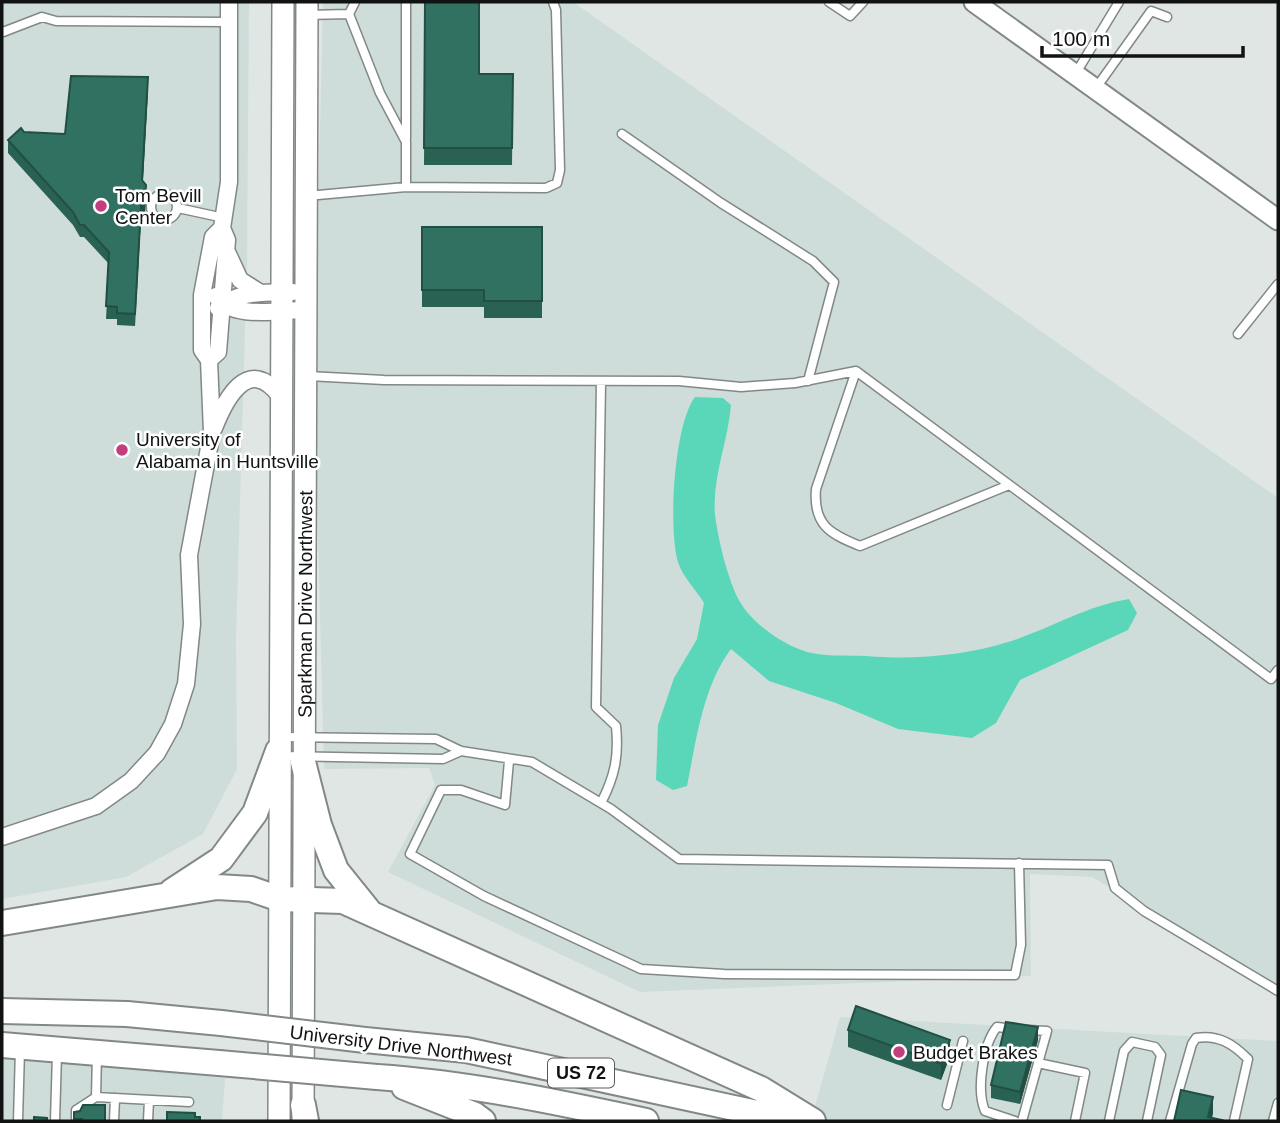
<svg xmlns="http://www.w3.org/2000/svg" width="1280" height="1123" font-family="Helvetica,sans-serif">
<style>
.built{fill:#ceddd9}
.water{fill:#5ad7b9}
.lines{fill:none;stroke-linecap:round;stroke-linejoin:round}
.service-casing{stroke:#828886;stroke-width:11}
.minor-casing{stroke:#828886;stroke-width:19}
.tertiary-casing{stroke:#828886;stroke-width:23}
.secondary-casing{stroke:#828886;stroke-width:24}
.trunk-casing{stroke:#828886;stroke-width:28}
.service{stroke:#fff;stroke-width:8}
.minor{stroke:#fff;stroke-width:16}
.tertiary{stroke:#fff;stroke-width:19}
.secondary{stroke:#fff;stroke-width:21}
.trunk{stroke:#fff;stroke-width:24}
.trunk-bridge-casing{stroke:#828886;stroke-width:28;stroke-linecap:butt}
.trunk-bridge{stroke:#fff;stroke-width:24}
.wall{fill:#296153}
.shaded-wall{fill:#224f44}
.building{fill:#307161;stroke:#224f44;stroke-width:2}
.poi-dot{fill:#c43e7f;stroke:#fff;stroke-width:2.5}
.labels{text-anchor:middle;stroke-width:5;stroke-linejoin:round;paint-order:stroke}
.shield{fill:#fff;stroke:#585a59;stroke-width:2}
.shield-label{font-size:18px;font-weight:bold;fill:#111312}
.poi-label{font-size:19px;fill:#111312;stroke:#fff;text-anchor:start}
.street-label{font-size:19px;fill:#111312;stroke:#fff}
</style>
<rect width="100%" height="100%" fill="#e0e6e4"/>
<path class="built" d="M2 2H249L247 262 236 639 237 769 203 834 126 877 2 899Z
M323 2H573L1278 498V986L1092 877 1030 874 1031 976 640 992 388 872 435 785 429 768 324 769 314 385Z
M840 1017 1278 1041V1121H811Z
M2 1057 225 1078 222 1121H2Z"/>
<path class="water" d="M695 397 723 398 731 405C728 442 712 477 715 515 718 539 728 581 740 602 753 624 783 645 807 652 825 657 848 655 866 656 913 660 963 656 1008 642 1050 629 1085 606 1129 599L1137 613 1128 630 1020 680 996 723 972 738 898 729 836 703 769 681 731 649C703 686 696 741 687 786L673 790 656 780 658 725 674 678 697 639 704 603C697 591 682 576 678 562 668 529 674 424 695 397Z"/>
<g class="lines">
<defs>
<path id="service" d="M406 2V139
M829 2 850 16 863 2
M349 14 380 93 406 142V187
M307 15 349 14 355 2
M3 32 42 17 56 21 229 22
M1076 73 1119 2
M1096 88 1151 11 1167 17
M622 134 721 203 813 261 834 282 808 381
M151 207a13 13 0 1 1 26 0a13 13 0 1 1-26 0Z
M307 196 406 187 546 188 557 183 560 170 556 10 553 2
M178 208 224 218
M1238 334 1278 284
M856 371 816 489C813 525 830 534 860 546L1009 485
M308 376 384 380 679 381 741 387 795 383 856 371 1271 679 1278 670
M601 382 596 707 616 726C619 756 615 776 601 803
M283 737 436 739 461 751 532 762 611 809 679 859 1108 865 1115 888 1144 911 1278 991
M281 756 443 759 461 751
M509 761 505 805 461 790H441L410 854 484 896 641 969 724 974 1015 975 1021 945 1019 863
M1015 1029 997 1027C983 1044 976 1090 985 1111L1015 1121
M1038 1063 1085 1073 1075 1121
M96 1097 97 1054
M947 1105 963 1041
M76 1118V1110L96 1097 189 1102
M18 1121 20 1049
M55 1121 57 1054
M114 1121 115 1098
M148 1121 149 1100
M1022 1121 1047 1031 1028 1030
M1109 1121 1124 1051 1132 1042 1155 1047 1161 1055 1147 1121
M1170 1121 1192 1044 1196 1038C1218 1034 1233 1044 1248 1059L1234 1121
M1273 1121 1278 1103"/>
<path id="minor" d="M227 252 240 280 259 292
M216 296C231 320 280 310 306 310
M218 308C238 290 268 293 293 292
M209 360 218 352 227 240 222 228 229 182V2
M214 428C225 400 248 354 280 396
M2 837 96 806 131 781 157 753 173 724 186 684 192 624 189 555 212 432 209 360 202 350V295L213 237 222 228"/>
<path id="tertiary" d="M974 2 1278 220"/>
<g id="secondary">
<path id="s1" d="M303 1120 307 2"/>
<path d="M279 1121 283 2"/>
</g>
<path id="trunk" d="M303 762 319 825 336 870 369 911
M172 891 221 859 255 813 278 751
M2 923 217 887 251 889 280 899 343 901 761 1089 813 1121
M2 1011 127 1014 221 1023
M365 1040 466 1050 794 1121
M2 1045 219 1063
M377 1077C468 1083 557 1102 646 1121
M404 1087 475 1115 483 1121
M303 1105 306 1121"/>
</defs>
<use href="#service" class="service-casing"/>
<use href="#minor" class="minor-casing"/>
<use href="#tertiary" class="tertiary-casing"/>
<use href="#secondary" class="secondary-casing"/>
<use href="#trunk" class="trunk-casing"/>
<use href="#service" class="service"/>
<use href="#minor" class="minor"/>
<use href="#tertiary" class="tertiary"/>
<use href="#secondary" class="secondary"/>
<use href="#trunk" class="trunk"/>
<defs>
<path id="trunk-bridge" d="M221 1023 365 1040
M219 1063 377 1077"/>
</defs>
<use href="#trunk-bridge" class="trunk-bridge-casing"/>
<use href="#trunk-bridge" class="trunk-bridge"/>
</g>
<path class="wall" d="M425 2 479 74H513L512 165H424Z
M148 89 143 181 146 197 145 214 141 218 135 326 117 325V319H106L109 264 84 237H80L73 225 8 153V140L24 132 65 134Z
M422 227H542V318H484V307H422Z
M848 1030 950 1056 941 1080 848 1047Z
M1038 1040 1020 1104 991 1098V1085Z
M74 1112 105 1121H74Z"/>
<path class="shaded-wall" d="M148 77V89L142 193V180Z
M146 185 145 214 141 218 135 326 141 206Z
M1038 1027V1040L1020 1104V1092Z
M950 1040V1056L941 1080V1064Z
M1213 1097V1114L1211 1121 1208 1117Z"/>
<path class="building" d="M425 2H479V74H513L512 148H424Z
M71 76 148 77 142 180 146 185 145 202 141 206 135 314 117 313V307L106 306 109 252 84 225H80L73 212 8 140 21 128 24 132 65 134Z
M422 227H542V301H484V290H422Z
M856 1006 950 1040 941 1064 848 1030Z
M1006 1022 1038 1027 1020 1092 991 1085Z
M1181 1090 1213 1097 1208 1117 1222 1120 1221 1121H1174Z
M83 1105H105V1121H82V1119H74V1112L80 1111Z
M167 1112 195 1113V1117H200V1121H167Z
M34 1117 47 1118V1121H34Z"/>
<g class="poi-dot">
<circle cx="101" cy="206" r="7"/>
<circle cx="122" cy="450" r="7"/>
<circle cx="899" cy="1052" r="7"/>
</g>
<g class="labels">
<rect class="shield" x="548" y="1058.5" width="66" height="29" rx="5"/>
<g class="shield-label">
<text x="581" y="1079">US 72</text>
</g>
<g class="poi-label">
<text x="115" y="202">Tom Bevill<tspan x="115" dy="22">Center</tspan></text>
<text x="136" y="446">University of<tspan x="136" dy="22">Alabama in Huntsville</tspan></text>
<text x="913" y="1059">Budget Brakes</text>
</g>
<g class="street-label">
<text dy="7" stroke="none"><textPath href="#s1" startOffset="516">Sparkman Drive Northwest</textPath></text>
<text transform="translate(401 1045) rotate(7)" y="7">University Drive Northwest</text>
</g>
</g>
<rect width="1280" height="1123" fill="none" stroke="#111312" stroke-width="7"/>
<path d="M1042 46v10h201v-10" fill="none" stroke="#111312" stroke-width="3.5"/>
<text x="1052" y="46" font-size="21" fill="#111312" stroke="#ffffff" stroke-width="5" paint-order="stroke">100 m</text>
</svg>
